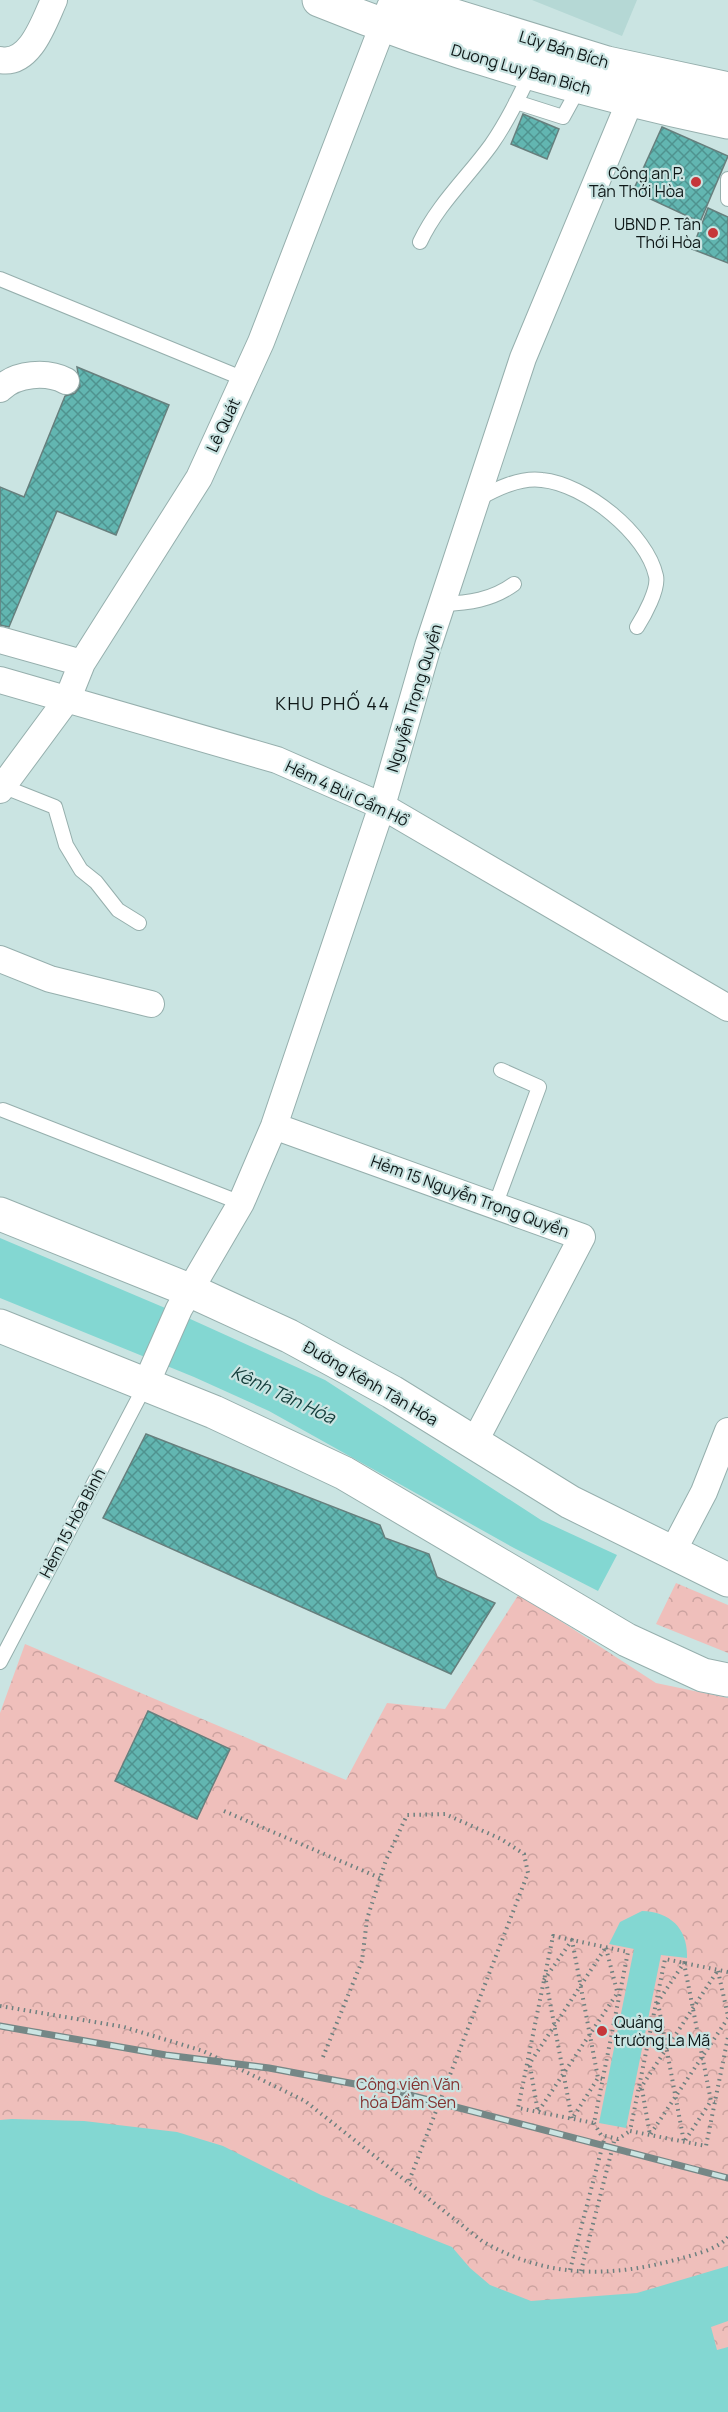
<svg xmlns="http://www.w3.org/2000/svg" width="728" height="2412" font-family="Manrope,sans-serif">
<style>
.built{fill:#b5d8d5}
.park{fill:url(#park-crowns)}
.water{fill:#83d7d2}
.building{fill:url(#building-cross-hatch);stroke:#677f7d;stroke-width:1.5}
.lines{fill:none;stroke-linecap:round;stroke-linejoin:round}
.lane-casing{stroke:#96afad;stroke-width:16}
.street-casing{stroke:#96afad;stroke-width:28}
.secondary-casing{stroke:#96afad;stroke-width:35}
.path{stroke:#6e807f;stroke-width:4;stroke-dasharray:1.5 4.5;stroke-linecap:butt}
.lane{stroke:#fff;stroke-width:14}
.street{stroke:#fff;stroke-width:26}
.secondary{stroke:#fff;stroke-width:33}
.rail-casing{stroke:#758786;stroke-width:7}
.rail{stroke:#cae4e2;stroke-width:4.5;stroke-dasharray:14;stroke-linecap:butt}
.poi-dot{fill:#c63639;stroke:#cae4e2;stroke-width:2}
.labels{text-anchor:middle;stroke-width:4.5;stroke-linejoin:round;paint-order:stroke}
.street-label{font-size:16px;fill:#0e1717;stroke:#cae4e2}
.poi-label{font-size:16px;fill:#0e1717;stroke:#cae4e2;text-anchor:end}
.park-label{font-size:16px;fill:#833230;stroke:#cae4e2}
.neighbourhood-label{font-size:18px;letter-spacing:1.5px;fill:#0e1717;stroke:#cae4e2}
.water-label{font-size:18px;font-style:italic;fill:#123b39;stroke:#cae4e2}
</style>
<defs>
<pattern id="park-crowns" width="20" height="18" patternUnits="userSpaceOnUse" patternTransform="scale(1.5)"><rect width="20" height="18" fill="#efbfbb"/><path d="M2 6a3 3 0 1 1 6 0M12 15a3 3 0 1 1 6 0" fill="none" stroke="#cca3a0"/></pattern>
<pattern id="building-cross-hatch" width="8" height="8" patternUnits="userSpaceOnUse" patternTransform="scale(1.5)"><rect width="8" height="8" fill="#62b6b1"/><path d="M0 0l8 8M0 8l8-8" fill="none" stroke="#4f938f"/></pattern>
</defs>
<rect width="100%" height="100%" fill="#cae4e2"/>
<path class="built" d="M532 0H637L622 36Z"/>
<path class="park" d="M676 1583 728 1605V1653L656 1624Z
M519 1594 656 1683 728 1698V2412H0V1713L25 1644 346 1780 387 1703 445 1709Z"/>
<path class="water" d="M0 1238 177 1313 325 1380 541 1520 617 1555 598 1591 514 1548 269 1411 194 1377 0 1298Z
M642 1911C671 1912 688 1929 687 1958L661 1955 626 2128 599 2123 634 1949 609 1944 620 1922Z
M12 2119 84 2121 177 2132 223 2146 321 2195 452 2247 470 2268 490 2285 531 2301 637 2293 728 2266V2321L711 2327 717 2350 728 2347V2412H0V2120Z"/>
<path class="building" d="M523 114 559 129 547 159 511 144Z
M662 127 728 156 700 222 633 191Z
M708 208 728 217V263L692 249Z
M77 367 169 405 116 535 57 511 9 627 0 625V487L24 497 65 396 75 393 80 386Z
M146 1434 380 1525 385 1538 429 1554 437 1577 495 1603 451 1674 103 1518Z
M148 1711 230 1749 197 1819 115 1781Z"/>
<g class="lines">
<defs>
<path id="lane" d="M516 102 563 117 580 86
M728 179V199
M420 242C438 204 467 178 491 145 507 122 519 97 531 72
M0 279 244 379
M478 499C496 489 520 477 542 480 585 484 647 534 656 576 659 589 644 616 637 627
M442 604C469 603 492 600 514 584
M2 786 55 807 66 845 81 870 96 882 118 910 139 923
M3 1110 241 1203
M495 1206 539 1087 501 1070
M0 1662 146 1384"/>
<path id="street" d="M0 60C30 66 44 22 54 0
M0 389C16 373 47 371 66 381
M0 640 82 663
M0 680 277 760 382 806 728 1008
M0 790 68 698 82 663 199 478 261 342 390 7
M0 959 50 979 151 1004
M274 1126 582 1237 474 1443
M146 1384 179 1309 241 1203 274 1126 382 806 428 646 523 358 630 101
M672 1553 704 1492 728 1431"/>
<path id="secondary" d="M319 0C451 54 589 93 728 122
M403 0 607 63 728 89
M0 1214 189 1290 289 1336 392 1392 570 1502 728 1580
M0 1326 214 1412 344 1473 627 1640 703 1675 728 1680"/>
</defs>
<use href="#lane" class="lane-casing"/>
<use href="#street" class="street-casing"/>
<use href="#secondary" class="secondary-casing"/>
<path class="path" d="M224 1811 380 1878
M553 1936 628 1952 594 2123 518 2108Z
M606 1948 618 1995
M718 1971 728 2016
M728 1972 665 1959 630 2131 706 2146 728 2037
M544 1980 572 1940 598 2078 603 2079
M546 1981 572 2119 598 2078
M657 2003 684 1963 711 2101 715 2102
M658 2003 684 2142 711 2101
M0 2006 124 2027 203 2051 305 2101 482 2241C547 2279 612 2278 682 2258 697 2254 718 2249 728 2237
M323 2057 362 1961 367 1919 386 1860 407 1815 445 1814 501 1839 524 1854 528 1873 409 2181
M528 2066 606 1947
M530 2066 538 2112 616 1995
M640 2089 718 1970
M642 2089 650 2135 728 2018
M594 2123 601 2135 618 2139 630 2131
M570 2270 605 2136
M581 2271 615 2138"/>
<use href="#lane" class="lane"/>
<use href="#street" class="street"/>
<use href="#secondary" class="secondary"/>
<defs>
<path id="rail" d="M0 2026 166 2055 269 2068 398 2092 728 2178"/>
</defs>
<use href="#rail" class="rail-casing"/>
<use href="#rail" class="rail"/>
</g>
<g class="poi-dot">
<circle cx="696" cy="182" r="6"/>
<circle cx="713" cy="233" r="6"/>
<circle cx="602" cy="2031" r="6"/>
</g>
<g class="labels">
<g class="street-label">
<text transform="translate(564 49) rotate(17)" y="6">Lũy Bán Bích</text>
<text transform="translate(521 69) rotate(16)" y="6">Duong Luy Ban Bich</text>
<text transform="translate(223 425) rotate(-65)" y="6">Lê Quát</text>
<text transform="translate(414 698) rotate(-73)" y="6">Nguyễn Trọng Quyền</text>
<text transform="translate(347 793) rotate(25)" y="6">Hẻm 4 Bùi Cầm Hổ</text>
<text transform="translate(470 1196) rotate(20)" y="6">Hẻm 15 Nguyễn Trọng Quyền</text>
<text transform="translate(371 1383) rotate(30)" y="6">Đường Kênh Tân Hóa</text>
<text transform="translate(72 1523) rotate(-62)" y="6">Hẻm 15 Hòa Bình</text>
</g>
<g class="poi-label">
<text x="684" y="179">Công an P.<tspan x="684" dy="18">Tân Thới Hòa</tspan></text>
<text x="701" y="230">UBND P. Tân<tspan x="701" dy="18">Thới Hòa</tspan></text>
<text x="614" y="2028" text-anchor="start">Quảng<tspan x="614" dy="18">trường La Mã</tspan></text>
</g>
<g class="park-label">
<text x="408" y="2090">Công viên Văn<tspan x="408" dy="18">hóa Đầm Sen</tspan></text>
</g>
<g class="neighbourhood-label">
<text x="333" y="710">KHU PHỐ 44</text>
</g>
<g class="water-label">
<text transform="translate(283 1395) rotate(25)" y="6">Kênh Tân Hóa</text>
</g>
</g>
</svg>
